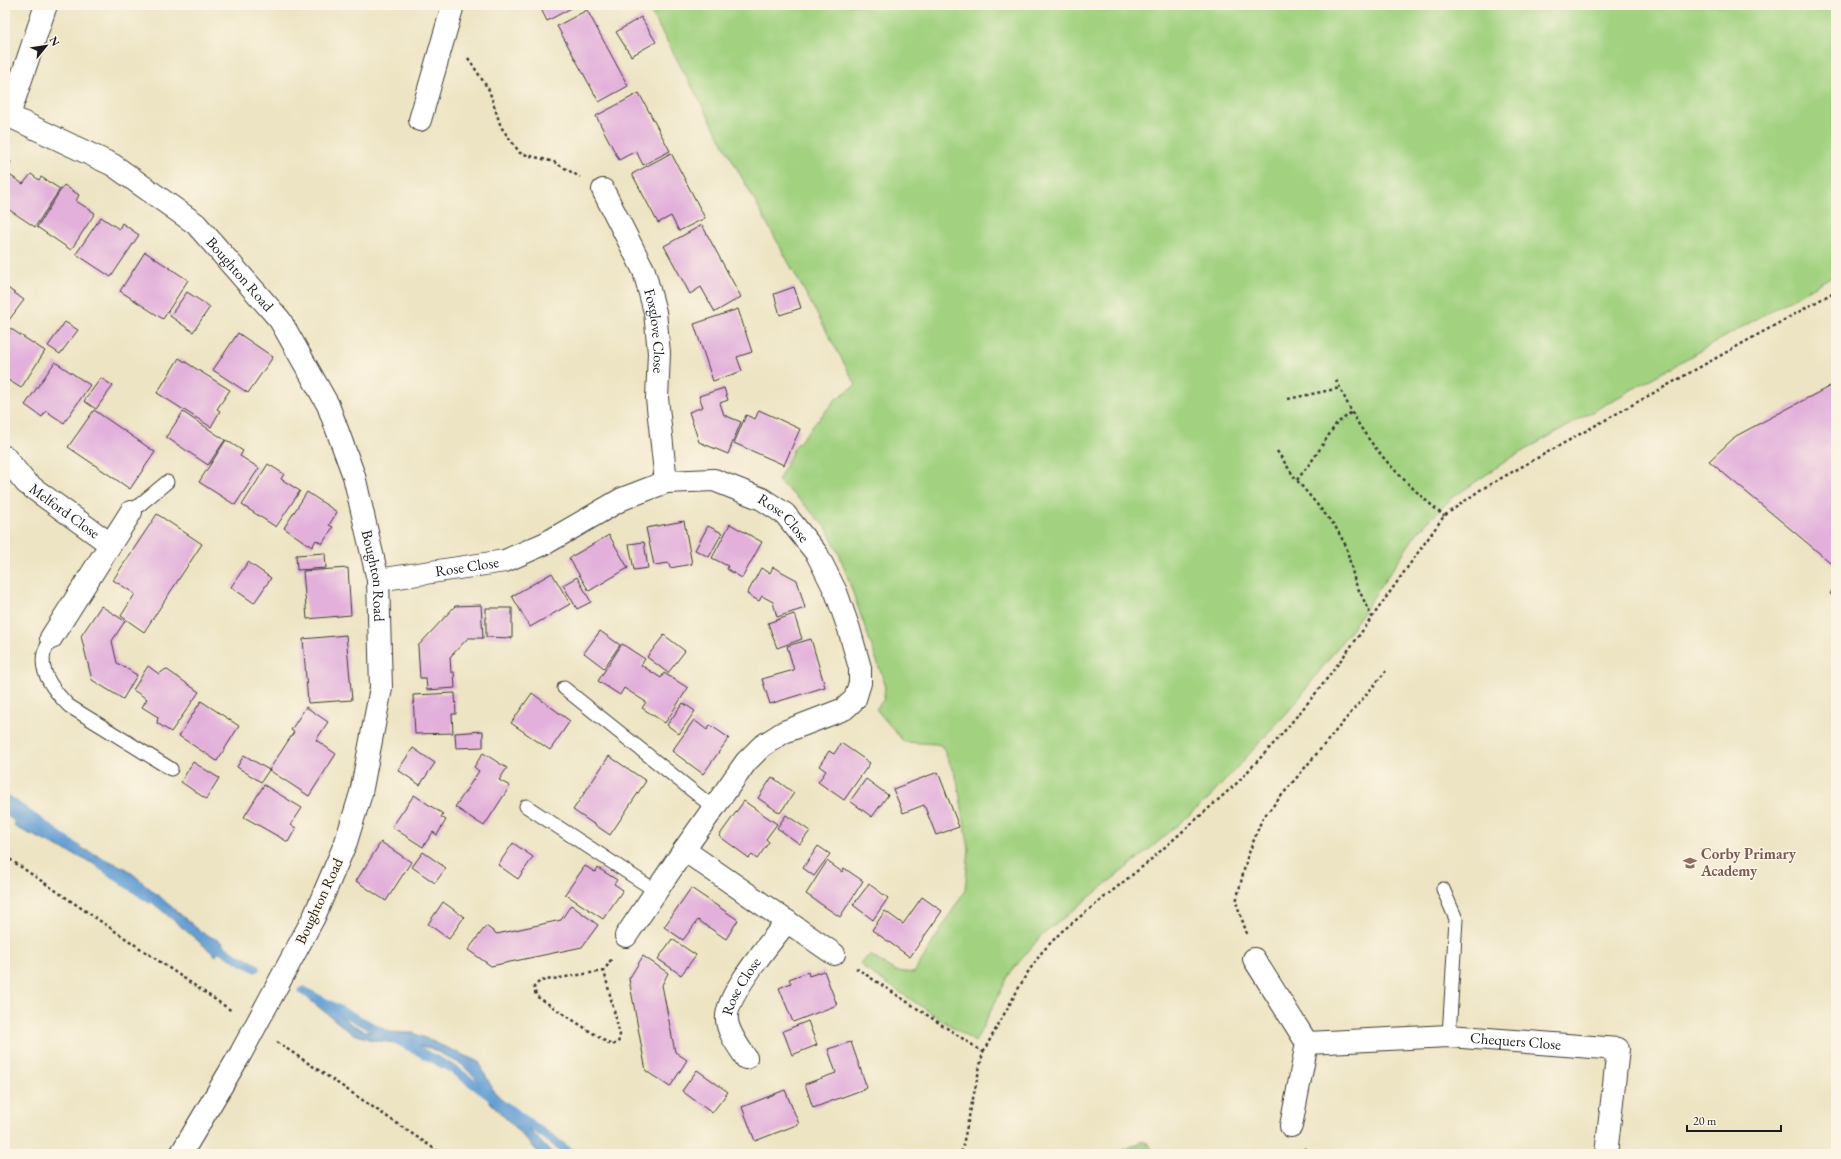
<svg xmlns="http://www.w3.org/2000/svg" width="1841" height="1159" font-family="'EB Garamond',serif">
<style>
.green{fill:#a2d280;stroke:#5f774e}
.forest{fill:#81b46e;stroke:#4e6845}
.water{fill:#639fd4;stroke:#405e78}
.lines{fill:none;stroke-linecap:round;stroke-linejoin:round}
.stream{stroke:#639fd4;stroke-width:9}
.building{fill:#e2b0db}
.service-casing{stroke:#3b3a35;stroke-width:15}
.minor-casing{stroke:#3b3a35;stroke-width:24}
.path{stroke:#3b3a35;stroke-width:2.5;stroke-dasharray:3 3;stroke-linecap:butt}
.service{stroke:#fff;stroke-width:13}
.minor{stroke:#fff;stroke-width:22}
.labels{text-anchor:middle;stroke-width:3;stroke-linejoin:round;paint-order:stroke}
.street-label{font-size:15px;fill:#1c1c1c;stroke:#fcf5e5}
.education-label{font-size:15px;font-weight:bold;fill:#785e54;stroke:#fcf5e5;text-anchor:start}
</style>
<rect width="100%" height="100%" fill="#fcf5e5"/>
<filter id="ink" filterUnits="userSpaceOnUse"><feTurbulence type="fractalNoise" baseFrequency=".025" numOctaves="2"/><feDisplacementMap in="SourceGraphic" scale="8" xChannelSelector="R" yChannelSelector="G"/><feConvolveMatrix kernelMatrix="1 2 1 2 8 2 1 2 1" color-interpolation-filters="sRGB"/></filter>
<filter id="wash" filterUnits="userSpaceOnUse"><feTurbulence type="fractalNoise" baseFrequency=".012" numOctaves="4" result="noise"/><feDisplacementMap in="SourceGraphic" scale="16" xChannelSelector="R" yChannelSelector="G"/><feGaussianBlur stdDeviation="0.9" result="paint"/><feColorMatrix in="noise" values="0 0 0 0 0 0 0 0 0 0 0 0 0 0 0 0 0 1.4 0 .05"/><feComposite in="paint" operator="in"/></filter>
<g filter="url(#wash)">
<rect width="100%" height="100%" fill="#ede4c3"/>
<path class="green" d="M647 5H1836V274L1509 459 1452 498 1417 533 1353 627 1293 706 1209 798 1151 848 1041 936 1010 973 975 1042 865 969 860 963 870 955 895 971 914 973 965 890 969 849 957 780 942 746 936 744 904 742 876 709 884 699 885 684 840 556 827 529 802 502 778 481 794 448 836 399 856 385Z"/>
<path class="forest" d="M1142 1141 1148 1143 1156 1154H1120L1121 1151Z"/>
<path class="water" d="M5 796 29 820 44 831 127 869 200 931 223 943 216 956 122 877 15 827 14 821 5 813Z
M315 994 351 1024 365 1031 414 1033 479 1062 493 1090 552 1154H540L490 1102 475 1077 461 1064 430 1048 372 1040 351 1033 311 1001Z"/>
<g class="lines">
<path class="stream" d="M5 798 77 849
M101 865 150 899
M211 942 228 953 256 968
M303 991 453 1069 493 1098
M505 1106 572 1154"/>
</g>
<g id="blocks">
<path class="building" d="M539 5H577L547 21Z
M587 10 628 86 599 102 557 26Z
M641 17 656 42 631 56 616 32Z
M639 93 670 151 643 165 636 151 619 160 596 116Z
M671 153 705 218 679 231 671 216 658 223 632 174Z
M5 158 11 162 5 170Z
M5 172 23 184 31 174 39 180 41 177 60 189 35 227 5 207Z
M64 185 79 195 76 201 95 213 71 250 37 227Z
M101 217 119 229 122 223 139 235 111 277 76 254Z
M702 225 741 297 715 312 701 287 690 294 664 246Z
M145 252 188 280 163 319 120 291Z
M5 286 24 300 9 320 5 317Z
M794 287 801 308 780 315 774 294Z
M187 292 210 307 193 332 170 316Z
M738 309 752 352 737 357 742 371 713 381 694 324Z
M65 322 78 330 60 354 48 346Z
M5 325 45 351 21 388 5 378Z
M238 333 273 357 248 393 213 370Z
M179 358 230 390 217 409 220 411 211 427 157 393Z
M55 362 90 385 64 423 46 411 42 417 25 405Z
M101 378 113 386 96 409 84 401Z
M1836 383V567L1709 461 1736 436Z
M724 388 728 400 720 403 724 415 741 422 728 454 699 442 689 412 703 407 699 396Z
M94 410 155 452 130 489 68 447Z
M759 410 800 429 784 465 734 443 746 415 755 419Z
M183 412 225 440 208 465 166 437Z
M226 440 243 451 240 456 259 468 235 505 199 482Z
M268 464 284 474 281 479 300 491 276 527 242 505Z
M307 492 337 512 329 525 333 527 322 544 316 540 312 547 284 528Z
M157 514 202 544 144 632 121 616 135 594 113 580Z
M684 521 692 564 670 568 669 563 654 565 646 528Z
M730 524 762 542 742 578 727 569 728 566 712 558Z
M708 526 722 533 709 557 695 550Z
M609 535 628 568 589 591 569 558Z
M644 542 648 568 634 570 629 544Z
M325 553 326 568 297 570 296 555Z
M248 562 271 578 254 603 231 587Z
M773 567 797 580 805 608 777 617 773 602 762 596 759 601 747 594 761 568 770 573Z
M348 568 351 615 307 619 303 571Z
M552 573 570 604 530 627 512 596Z
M577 577 591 602 577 609 563 585Z
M1836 583V599L1830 594Z
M481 605 483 638H468L450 657 451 672H454L455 688 427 690 426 678H420L418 646 455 606Z
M101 606 125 621 112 641 117 663 137 675 123 699 92 680 81 636Z
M486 608H512V638L486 637Z
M794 614 802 639 777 648 768 623Z
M600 631 620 645 604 668 584 653Z
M346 635 352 700 308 703 303 639Z
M664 635 685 651 668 673 647 657Z
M811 639 825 687 770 704 762 679 794 670 787 646Z
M622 644 645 659 641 665 661 678 664 673 688 688 665 723 642 708 646 702 624 688 620 695 598 681Z
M148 666 159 674 166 669 199 692 171 732 157 723 158 717 142 707 147 699 133 690Z
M455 693 456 714H452L453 733 415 734 413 695Z
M532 693 570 721 550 750 511 723Z
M201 701 239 726 217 761 179 736Z
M683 703 695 711 679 734 667 725Z
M306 707 328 722 316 740 336 754 309 796 269 770 294 732 291 730Z
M694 720 707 730 710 725 729 738 703 774 672 751Z
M483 731V747L456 748 455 733Z
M841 743 870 763 844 800 818 782 826 771 819 766 829 751 834 754Z
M413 748 435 763 420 785 398 770Z
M483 753 507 768 499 780 510 786 484 826 455 807 479 771 474 767Z
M244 755 269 770 261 782 237 767Z
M609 756 646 781 610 835 573 810Z
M193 762 219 778 206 799 181 782Z
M938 772 959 827 936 835 924 805 903 813 893 789Z
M772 777 794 793 780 813 758 798Z
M866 779 888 795 872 817 850 801Z
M264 785 302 808 291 825 296 828 288 842 244 817Z
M414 795 443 814 441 817 446 820 437 835 433 832 423 847 392 827Z
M744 801 777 824 766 839 769 842 757 859 752 855 749 858 719 836Z
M786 815 810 831 800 844 777 828Z
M381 842 411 862 386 901 356 881Z
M513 843 533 857 518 879 498 865Z
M818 846 830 854 814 876 803 868Z
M423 852 446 868 435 883 412 867Z
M827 861 842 872 844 868 863 881 840 917 806 894Z
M585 866 595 872 598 868 617 880 614 884 623 890 603 919 565 894Z
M869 884 888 898 873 920 853 905Z
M691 888 738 920 726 939 698 920 683 940 664 927Z
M922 897 942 911 910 957 872 930 885 911 903 924Z
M443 902 464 917 449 939 428 924Z
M571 905 598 925 582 947 491 966 468 950 486 926 497 934 561 920Z
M672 939 696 955 681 975 658 959Z
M643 956 668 973 662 985 675 1052 687 1060 670 1087 646 1071 629 979Z
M824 971 837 1005 793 1022 779 988 791 983 789 979 808 972 809 976Z
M808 1021 817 1045 792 1055 783 1031Z
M851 1042 867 1088 813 1108 805 1084 836 1073 828 1049Z
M697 1070 728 1092 712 1113 682 1091Z
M785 1090 799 1124 755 1141 742 1107Z"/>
</g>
</g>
<g filter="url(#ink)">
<use href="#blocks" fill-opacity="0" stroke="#3b3a35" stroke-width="1"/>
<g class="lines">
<defs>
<path id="service" d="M131 512 167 482
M51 638C49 643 46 648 44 653 39 674 56 693 69 706L171 769
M564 688 714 808
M526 806 656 891
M1443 889 1456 919 1449 1036"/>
<g id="minor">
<path id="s1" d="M5 114 113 165 196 224 280 320 328 405 354 476 378 580 381 688 361 793 346 842 314 917 241 1053 181 1154"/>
<path d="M9 115 46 5"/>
<path d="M420 120 453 5"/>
<path id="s2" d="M603 190 644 271 655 312 659 353 657 398 666 482"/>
<path id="s3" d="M5 457 26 483 110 544"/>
<path id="s4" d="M378 580 505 561 546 543 622 499 666 482 714 480 762 499 785 514 817 554 836 592 849 629 860 668V683L855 699 844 709 784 732 762 746 746 762 684 850 626 936"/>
<path d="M51 638 131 512"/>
<path d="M684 850 834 954"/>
<path d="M1254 959 1307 1043 1291 1126"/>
<path id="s5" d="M1307 1043 1449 1036 1618 1049 1606 1154"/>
<path id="s6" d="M746 1058C739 1047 728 1033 727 1020 724 996 772 941 787 921"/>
</g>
</defs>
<use href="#service" class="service-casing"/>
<use href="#minor" class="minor-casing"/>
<path class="path" d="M468 58 489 90 501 127 520 153 554 162 580 177
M1336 380C1343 393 1348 406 1355 418 1377 456 1411 488 1444 516
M1288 399 1340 388
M1277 451 1295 478 1335 526 1346 546 1355 582 1372 617
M1297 480 1314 458 1336 424 1352 412
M5 856 232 1011
M1247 934 1236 902 1247 858 1262 819 1386 671
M856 968 983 1052 961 1154
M604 971 540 981 534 987 536 996 611 1045 618 1043 620 1035 604 971 612 958
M277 1042 442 1154
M983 1052 1026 975 1042 952 1061 932 1147 863 1236 784 1277 740 1320 688 1358 637 1444 516 1480 490 1836 291
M1304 1148 1307 1154"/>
<use href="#service" class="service"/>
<use href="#minor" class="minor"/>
</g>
</g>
<defs>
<symbol id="school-bare" viewBox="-9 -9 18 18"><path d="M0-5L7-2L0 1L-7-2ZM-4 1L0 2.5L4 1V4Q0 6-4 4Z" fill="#8d6e63" stroke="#fcf5e5" stroke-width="2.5" paint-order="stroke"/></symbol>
</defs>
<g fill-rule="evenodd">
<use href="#school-bare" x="1680" y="853" width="20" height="20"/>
</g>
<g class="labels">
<g class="street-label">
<text dy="5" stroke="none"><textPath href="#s1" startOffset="288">Boughton Road</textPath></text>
<text dy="5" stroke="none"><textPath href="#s2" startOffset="152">Foxglove Close</textPath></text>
<text dy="5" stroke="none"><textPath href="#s3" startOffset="81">Melford Close</textPath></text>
<text dy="5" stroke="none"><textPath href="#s4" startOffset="437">Rose Close</textPath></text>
<text dy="5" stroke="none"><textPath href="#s4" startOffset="90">Rose Close</textPath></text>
<text dy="5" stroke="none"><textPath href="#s1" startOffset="624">Boughton Road</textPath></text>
<text transform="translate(319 901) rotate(-65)" y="5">Boughton Road</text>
<text dy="5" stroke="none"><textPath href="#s6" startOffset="80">Rose Close</textPath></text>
<text dy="5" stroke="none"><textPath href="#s5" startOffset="209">Chequers Close</textPath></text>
</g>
<g class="education-label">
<text x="1701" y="859">Corby Primary<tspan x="1701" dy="17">Academy</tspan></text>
</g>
</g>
<rect width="1841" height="1159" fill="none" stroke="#fcf5e5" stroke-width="20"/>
<g transform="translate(46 46) rotate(60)" stroke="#fcf5e5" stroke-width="3" paint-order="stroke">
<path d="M0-3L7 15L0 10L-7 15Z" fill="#1c1c1c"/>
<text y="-6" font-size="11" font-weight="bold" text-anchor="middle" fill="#1c1c1c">N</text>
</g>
<path d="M1687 1125v6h94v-6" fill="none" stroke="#1c1c1c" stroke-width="2"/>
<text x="1693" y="1125" font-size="12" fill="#1c1c1c" stroke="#fcf5e5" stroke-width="3" paint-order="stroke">20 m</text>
</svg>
